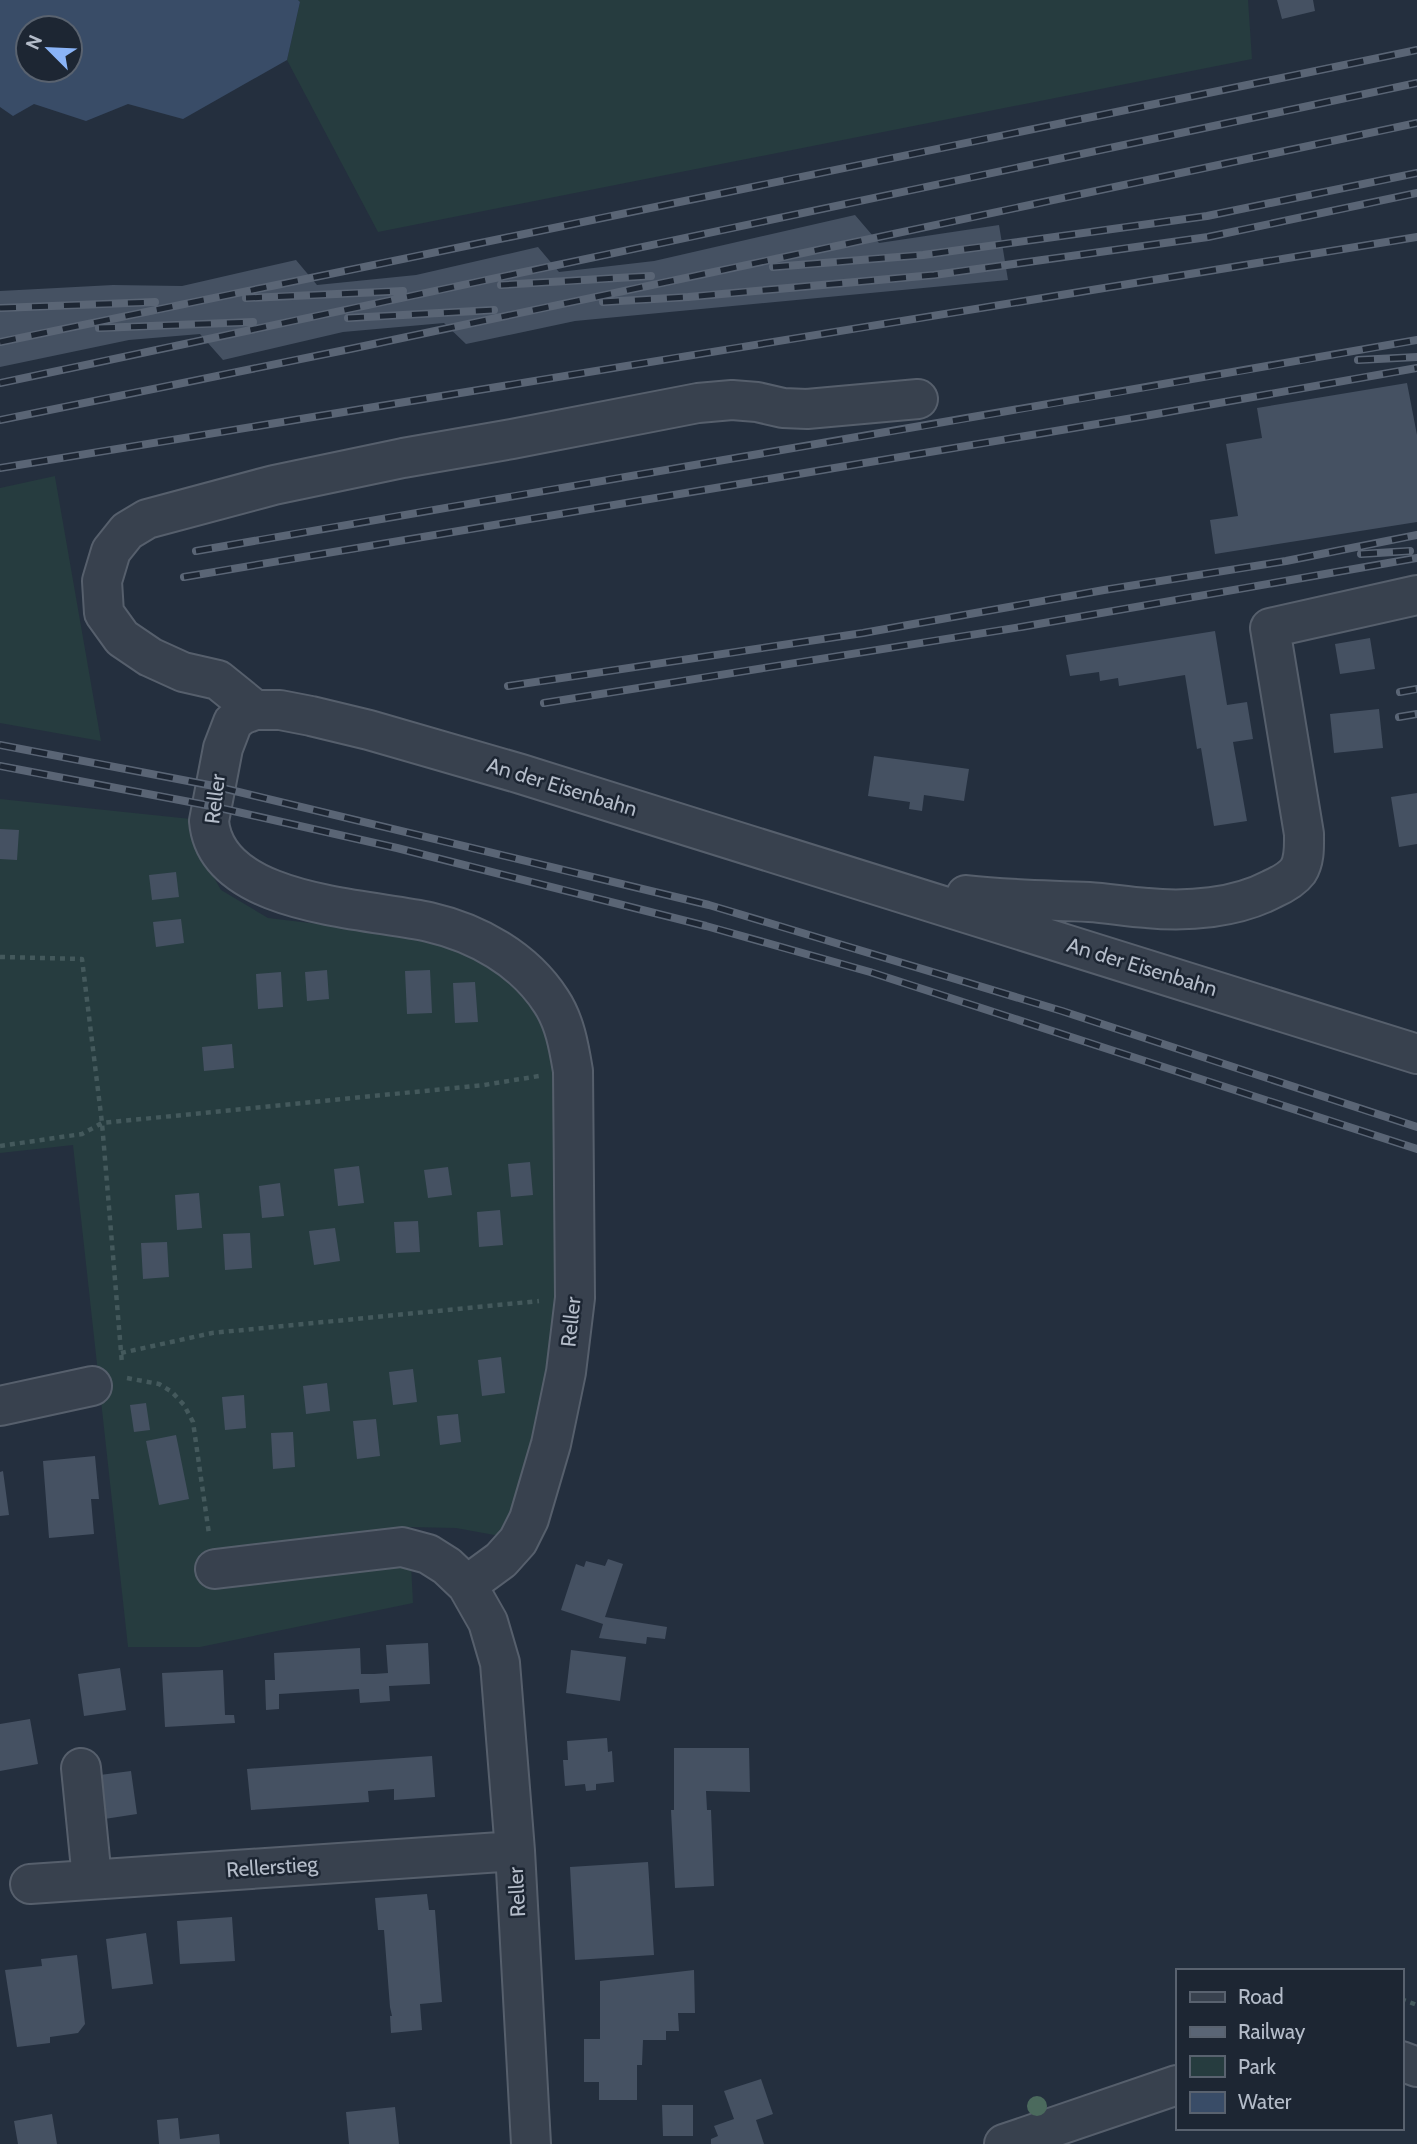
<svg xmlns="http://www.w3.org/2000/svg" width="1417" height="2144" font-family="Cabin,sans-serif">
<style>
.green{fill:#263c3f}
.water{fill:#394c67;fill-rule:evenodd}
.building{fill:#455162}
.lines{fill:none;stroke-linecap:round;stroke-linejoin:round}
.minor-casing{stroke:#565f6c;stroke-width:42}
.path{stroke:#44595c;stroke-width:4.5;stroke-dasharray:5 5;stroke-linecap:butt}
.minor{stroke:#38414e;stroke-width:38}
.rail-casing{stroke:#5a6575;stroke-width:8}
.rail{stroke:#1d2633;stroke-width:5;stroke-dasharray:16;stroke-linecap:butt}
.tree{fill:#4b6a5d}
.labels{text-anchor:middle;stroke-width:5;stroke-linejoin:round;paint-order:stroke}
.street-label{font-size:21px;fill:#b4bcc9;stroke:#1d2633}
</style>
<rect width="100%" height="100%" fill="#242f3e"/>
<path class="green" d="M298 0H1248L1252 59 378 232 287 60 300 2Z
M55 476V477L101 741 0 723V488Z
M0 799 191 819 196 846 221 890 268 918 444 939 502 968 559 1042 567 1291 536 1460 500 1536 456 1528 409 1527 413 1603 200 1647H128L73 1145 0 1153Z"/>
<path class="water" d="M0 0H298L300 2 287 60 183 119 128 104 86 121 34 104 13 116 0 107ZM28 28H70V70H28Z"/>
<path class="building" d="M1277 0H1313L1315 11 1282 19Z
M855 215 879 243 999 225 1008 280 575 321 466 344 444 323 343 332 223 360 200 334 129 340 0 367V291L113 285 182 286 296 260 317 285 416 275 538 247 559 272 654 261Z
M1407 383 1417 435V522L1215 554 1210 520 1238 516 1226 444 1262 438 1257 408Z
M1215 631 1227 705 1247 702 1253 739 1233 742 1247 821 1214 826 1201 748 1197 749 1185 675 1119 686 1118 678 1100 681 1099 672 1070 676 1066 655Z
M1370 638 1375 669 1340 674 1335 644Z
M1379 709 1383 748 1334 753 1330 714Z
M874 756 969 769 964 801 924 795 922 811 909 809 910 802 868 796Z
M1417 793V844L1399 847 1391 797Z
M0 829 19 830 17 860 0 859Z
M176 872 179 897 152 900 149 875Z
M181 919 184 943 156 947 153 922Z
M327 970 329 999 307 1001 305 972Z
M430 970 432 1013 407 1014 405 971Z
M281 972 283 1007 258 1009 256 974Z
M475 982 478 1022 455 1023 453 983Z
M232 1044 234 1068 204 1071 202 1047Z
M530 1162 533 1195 511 1197 508 1164Z
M359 1166 364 1203 338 1206 334 1169Z
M448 1167 452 1195 428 1198 424 1170Z
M280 1183 284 1216 262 1218 259 1186Z
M199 1193 202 1228 177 1230 175 1195Z
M500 1210 503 1245 479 1247 477 1212Z
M418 1221 420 1252 396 1253 394 1222Z
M335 1228 340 1261 314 1265 309 1231Z
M250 1233 252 1268 225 1270 223 1234Z
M167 1242 169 1277 143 1279 141 1243Z
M501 1357 505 1393 482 1396 478 1360Z
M413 1369 417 1402 393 1405 389 1372Z
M327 1383 330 1411 306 1414 303 1386Z
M244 1395 246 1428 225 1430 222 1397Z
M146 1403 150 1430 134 1432 130 1405Z
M458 1414 461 1442 440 1445 437 1416Z
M376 1419 380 1456 357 1459 353 1421Z
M293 1432 295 1467 273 1469 271 1433Z
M176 1435 189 1499 159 1505 146 1441Z
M95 1456 99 1499H91L94 1534 49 1538 43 1461Z
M3 1471 9 1515 0 1516V1472Z
M608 1559 623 1564 605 1617 667 1627 665 1639 647 1637 646 1644 599 1638 603 1624 561 1610 576 1564 584 1567 586 1561 605 1566Z
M428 1643 430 1684 389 1686 390 1701 360 1703 359 1689 279 1694V1709L266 1710 265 1680H275L274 1653 360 1648 361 1674H374L388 1673 386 1645Z
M571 1650 626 1657 620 1701 566 1693Z
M120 1668 126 1710 84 1716 78 1674Z
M223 1670 225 1715H234L235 1723 165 1727 162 1673Z
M30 1719 38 1764 0 1771V1724Z
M607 1738 608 1752 612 1751 614 1782 596 1784V1790L586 1791 585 1784 565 1786 563 1760H568L567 1741Z
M674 1748H749L750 1792 706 1791 707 1810H711L714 1886 675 1888 671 1810H674Z
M432 1756 435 1797 394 1800V1789L368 1791 369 1802 251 1810 247 1769Z
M131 1771 137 1814 98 1820 92 1776Z
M648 1862 654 1955 575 1960 570 1867Z
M427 1894 429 1910H435L442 2002 420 2004 422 2030 391 2033 390 2016H392L390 2007 384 1930H378L375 1898Z
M232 1917 235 1961 180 1964 177 1921Z
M146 1933 153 1984 112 1989 106 1939Z
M77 1955 85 2024 78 2033 50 2037V2043L17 2047 5 1970 42 1966 41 1959Z
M694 1970 695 2013H678L679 2031H666V2040H643L642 2065H637V2100H599V2082H584V2039H600V1981Z
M761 2079 773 2114 756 2120 764 2144H711V2139L718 2136 714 2126 734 2119 724 2091Z
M662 2105H693V2136H663Z
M395 2107 399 2144H349L346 2112Z
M52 2114 57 2144H18L14 2121Z
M178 2118 180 2139 219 2134 220 2144H159L157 2120Z"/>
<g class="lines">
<defs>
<path id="minor" d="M255 710 218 680 183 672 150 657 122 638 104 613 102 581 111 551 127 531 147 519 274 485 403 458 512 439 698 403 732 400 757 402 783 408 807 409 918 399
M966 895C1007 900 1047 900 1089 902 1108 903 1127 907 1147 908 1188 912 1236 908 1272 889 1281 885 1292 879 1298 871 1305 860 1304 846 1304 834L1270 628 1417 595
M0 1406 92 1386
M215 1569 402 1547 428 1554 447 1566 467 1585 488 1622 500 1663 515 1851 531 2144
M467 1585 501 1560 518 1541 529 1519 551 1444 566 1372 575 1298 573 1071C569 1047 565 1022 551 1001 524 959 477 933 429 922 367 908 216 906 209 821L223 748 233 722 242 715 255 710H280L311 716 369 730 521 774 1417 1054
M81 1768 92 1879
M30 1884 515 1851
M1401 2061 1417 2067
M1004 2144 1177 2085"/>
</defs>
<use href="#minor" class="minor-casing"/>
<path class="path" d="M0 957 82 959 102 1123 122 1364
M0 1146 82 1134 102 1123 484 1085 539 1076
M121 1353 212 1333 539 1301
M127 1378 159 1384 172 1392 184 1405 193 1422 209 1534
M1401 1999 1417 2005"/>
<use href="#minor" class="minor"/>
<defs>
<path id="rail" d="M773 267 923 255 1207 216 1417 173
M501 285 651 276
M246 298 403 291
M603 302 688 297 934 275 1208 237 1417 193
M0 308 155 302
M348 318 494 310
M99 328 253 322
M0 342 1417 50
M1358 360 1417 357
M0 383 1417 83
M0 420 350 349 1417 123
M0 468 1417 237
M196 551C603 480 1010 412 1417 340
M1361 554 1410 551
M184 577 1145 416 1417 368
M508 686 863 633 1104 590 1286 561 1417 535
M1400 692 1417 689
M544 703 1021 627 1417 558
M1399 717 1417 714
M0 745 214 786 709 905 1062 1011 1417 1127
M0 766 211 806 397 848 706 926 870 972 1417 1149"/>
</defs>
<use href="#rail" class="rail-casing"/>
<use href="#rail" class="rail"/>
</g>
<circle class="tree" cx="1037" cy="2106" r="10"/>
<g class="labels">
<g class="street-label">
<text transform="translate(562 787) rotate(17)" y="7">An der Eisenbahn</text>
<text transform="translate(215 799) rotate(-83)" y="7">Reller</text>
<text transform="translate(1142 967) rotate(17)" y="7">An der Eisenbahn</text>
<text transform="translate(571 1322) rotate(-84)" y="7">Reller</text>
<text transform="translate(272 1867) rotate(-4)" y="7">Rellerstieg</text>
<text transform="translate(517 1892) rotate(-93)" y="7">Reller</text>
</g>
</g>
<rect x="1176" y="1969" width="228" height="161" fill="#1d2633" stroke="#59626f" stroke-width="2"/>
<rect x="1190" y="1992" width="35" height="10" fill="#38414e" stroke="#59626f" stroke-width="2"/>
<text x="1238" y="2004" font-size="21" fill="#b4bcc9">Road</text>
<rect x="1190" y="2027" width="35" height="10" fill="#5a6575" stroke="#59626f" stroke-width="2"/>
<text x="1238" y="2039" font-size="21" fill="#b4bcc9">Railway</text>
<rect x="1190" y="2056" width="35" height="21" fill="#263c3f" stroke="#59626f" stroke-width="2"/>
<text x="1238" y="2074" font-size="21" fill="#b4bcc9">Park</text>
<rect x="1190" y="2092" width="35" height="21" fill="#394c67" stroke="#59626f" stroke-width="2"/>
<text x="1238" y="2109" font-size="21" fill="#b4bcc9">Water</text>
<g transform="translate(49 49) rotate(294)"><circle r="33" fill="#1d2633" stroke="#59626f" stroke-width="2"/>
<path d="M0-5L12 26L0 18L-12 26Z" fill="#8ab4f8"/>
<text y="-10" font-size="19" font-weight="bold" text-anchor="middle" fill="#b4bcc9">N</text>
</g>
</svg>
